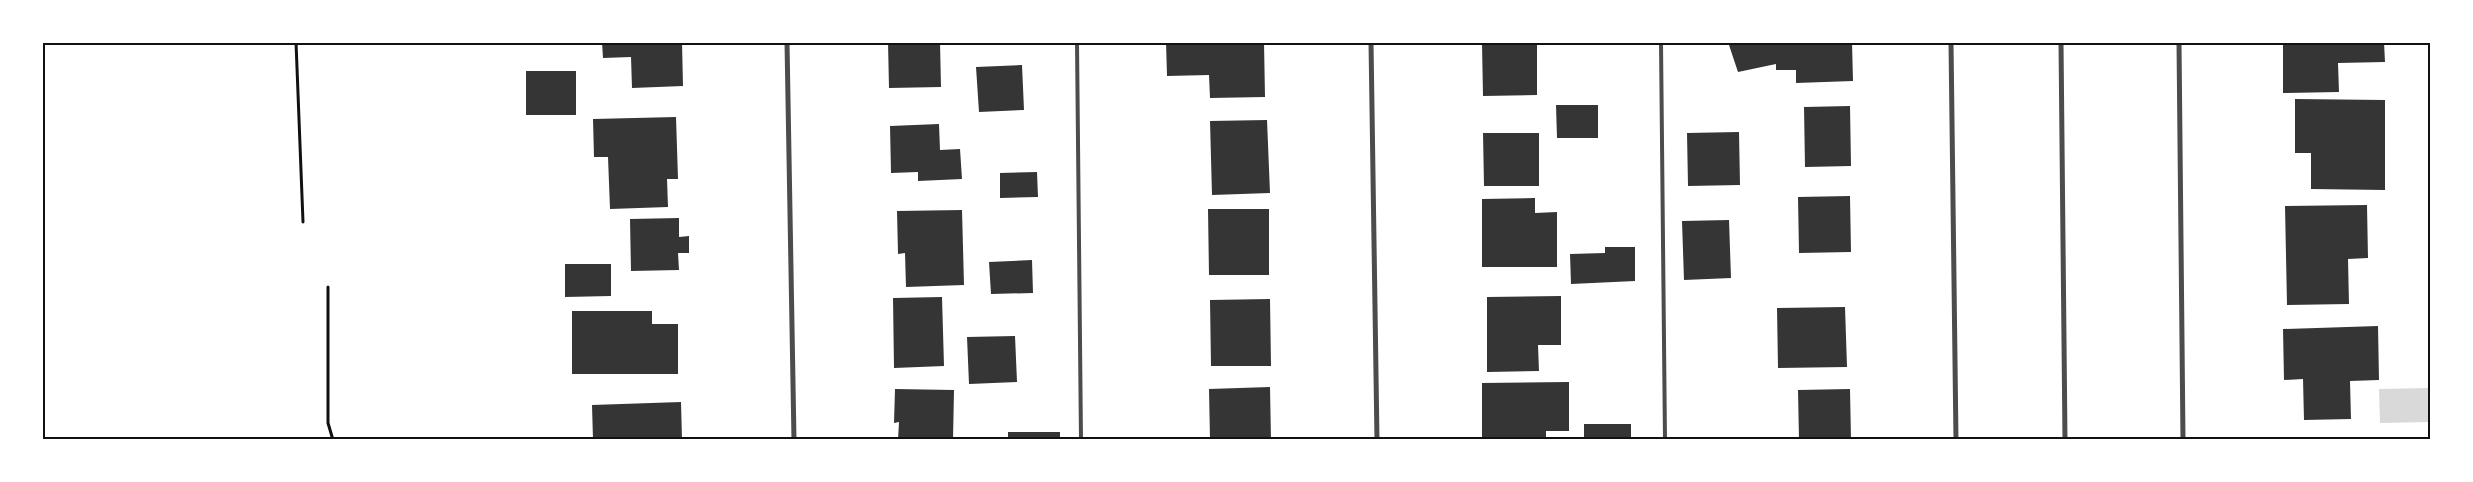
<svg xmlns="http://www.w3.org/2000/svg" width="2473" height="482" font-family="Raleway,sans-serif">
<style>
.water{fill:#d9d9d9}
.building{fill:#353535}
.lines{fill:none;stroke-linecap:round;stroke-linejoin:round}
.path{stroke:#111;stroke-width:3}
.service{stroke:#4c4c4c;stroke-width:4}
.minor{stroke:#4c4c4c;stroke-width:5}
.neatline{fill:none;stroke:#111;stroke-width:2}
</style>
<rect width="100%" height="100%" fill="#fff"/>
<path class="water" d="M2430 388V422L2380 423 2379 389Z"/>
<path class="building" d="M602 42H682L683 86 632 88 631 57 603 58Z
M888 42H940L941 87 889 88Z
M1166 42H1264L1265 97 1210 98 1209 75 1167 76Z
M1728 42H1852L1853 81 1796 83V70H1776V64L1738 72Z
M2283 42H2384L2385 62 2338 63 2339 92 2283 93Z
M1537 43V95L1483 96 1482 44Z
M1022 65 1024 110 979 112 976 67Z
M526 71H576V115H526Z
M2295 99 2385 100V190L2311 189V153H2295Z
M1556 105H1598V138H1557Z
M1850 106 1851 166 1805 167 1804 107Z
M676 117 678 179H667L668 207 610 209 608 157H594L593 119Z
M1267 120 1270 193 1212 195 1210 121Z
M939 124 940 150 960 149 962 179 918 181V172L891 173 890 126Z
M1739 132 1740 185 1688 186 1687 133Z
M1483 133H1539V186H1484Z
M1037 172 1038 197 1000 198V173Z
M1850 196 1851 252 1799 253 1798 197Z
M1535 198V213L1557 212V267H1482V199Z
M2367 205 2368 258 2348 259 2349 304 2287 305 2285 206Z
M1208 209H1269V275H1209Z
M962 210 964 285 906 287 905 253 898 254 897 211Z
M679 218V237L689 236V253H678L679 270 631 271 630 219Z
M1729 220 1731 278 1684 280 1682 221Z
M1605 247H1635V281L1571 284 1570 254 1605 253Z
M1032 260 1033 293 991 294 989 262Z
M565 264H611V296L565 297Z
M1561 296V345H1538L1539 371 1487 372V297Z
M942 297 944 366 894 368 893 298Z
M1270 299 1271 366H1211L1210 300Z
M1845 307 1847 367 1778 368 1777 308Z
M572 311H652V324H678V374H572Z
M2378 326 2379 380 2350 381 2351 419 2304 420 2303 379 2284 380 2283 329Z
M1015 336 1017 382 969 384 967 337Z
M1569 382V431H1546V440H1482V383Z
M1270 387 1271 440H1210L1209 389Z
M895 389 954 390 953 440H898L899 422 894 423Z
M1850 389 1851 440H1799L1798 390Z
M681 402 682 440H593L592 405Z
M1584 424H1631V440H1584Z
M1008 432H1060V440H1008Z"/>
<g class="lines">
<path class="path" d="M296 42 303 222
M328 287V423L333 440"/>
<path class="service" d="M1077 42 1081 440
M1661 42 1665 440"/>
<path class="minor" d="M787 42 794 440
M1371 42 1377 440
M1951 42 1956 440
M2061 42 2065 440
M2179 42 2183 440"/>
</g>
<rect width="2473" height="482" fill="none" stroke="#ffffff" stroke-width="88"/>
<rect x="44" y="44" width="2385" height="394" class="neatline"/>
</svg>
